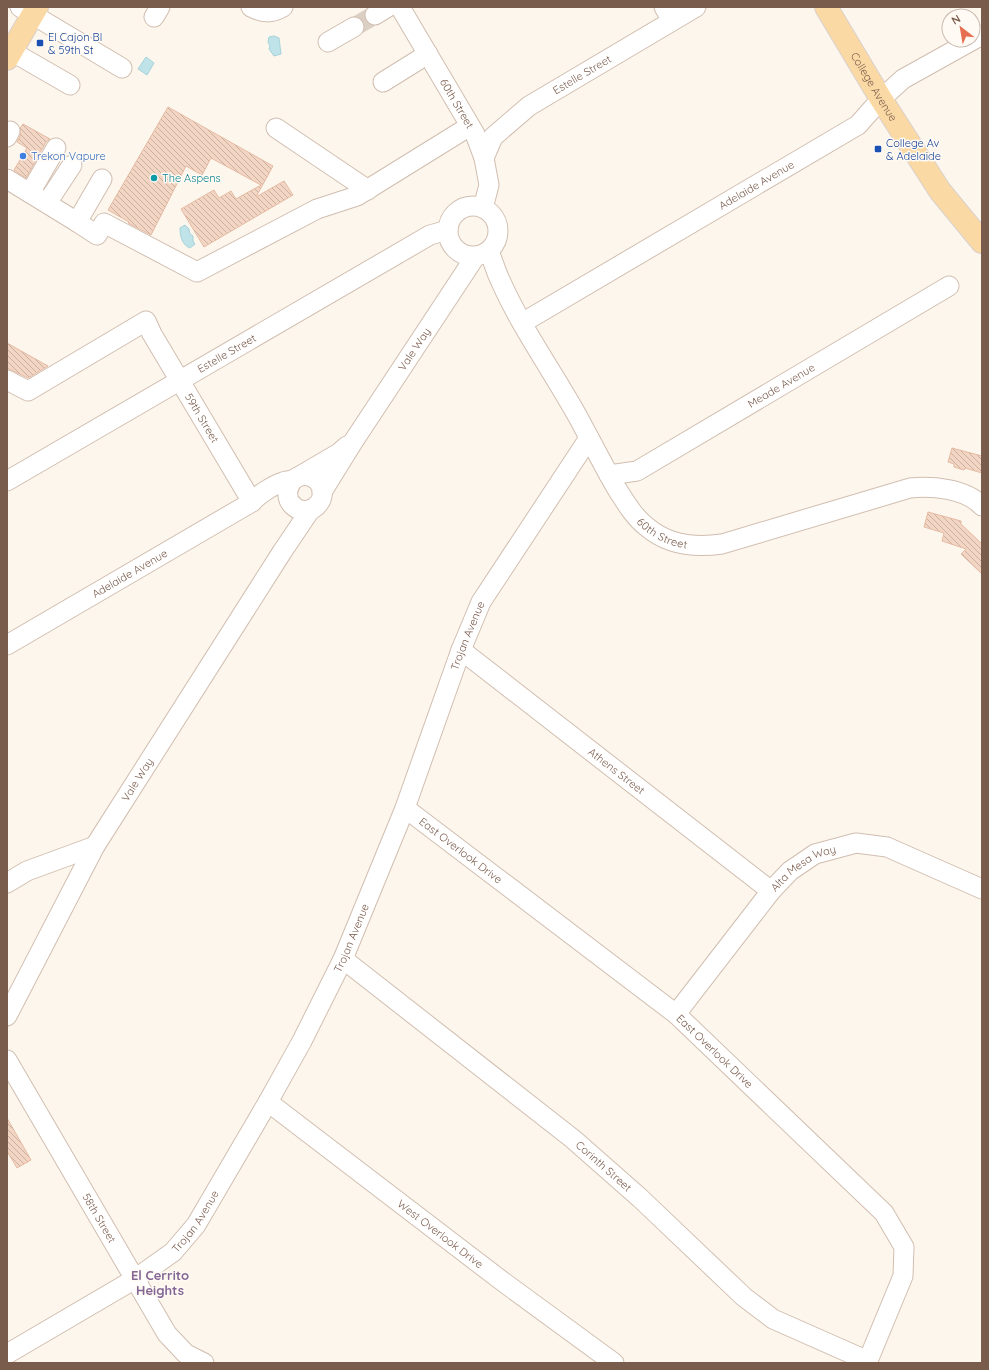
<svg xmlns="http://www.w3.org/2000/svg" width="989" height="1370" font-family="Quicksand,sans-serif">
<style>
.water{fill:#bfe3e8;stroke:#a5d3da}
.building{fill:url(#building-back-hatch);stroke:#e6bba3}
.lines{fill:none;stroke-linecap:round;stroke-linejoin:round}
.minor-tunnel{stroke:#dcd0c4;stroke-width:19;stroke-dasharray:19 10;stroke-linecap:butt}
.minor-casing{stroke:#d1beb0;stroke-width:21}
.major-casing{stroke:#dad1cd;stroke-width:24}
.minor{stroke:#fff;stroke-width:19}
.major{stroke:#fbd9a5;stroke-width:22}
.transit-dot{fill:#1a4fb4;stroke:#fffaf3;stroke-width:1.5}
.shop-dot{fill:#3f7fe0;stroke:#fffaf3;stroke-width:1.5}
.culture-dot{fill:#0f9aa8;stroke:#fffaf3;stroke-width:1.5}
.labels{text-anchor:middle;stroke-width:3;stroke-linejoin:round;paint-order:stroke}
.transit-label{font-size:11px;fill:#164399;stroke:#fffaf3;text-anchor:start}
.street-label{font-size:11px;fill:#7a5c4d;stroke:#fffaf3}
.shop-label{font-size:11px;fill:#366cbe;stroke:#fffaf3;text-anchor:start}
.culture-label{font-size:11px;fill:#0d838f;stroke:#fffaf3;text-anchor:start}
.quarter-label{font-size:13px;font-weight:bold;fill:#846695;stroke:#fffaf3}
</style>
<defs>
<pattern id="building-back-hatch" width="6" height="6" patternUnits="userSpaceOnUse"><rect width="6" height="6" fill="#f3d5c3"/><path d="M-1 5l2 2M0 0l6 6M5-1l2 2" fill="none" stroke="#cab0a1"/></pattern>
</defs>
<rect width="100%" height="100%" fill="#fdf6ec"/>
<path class="water" d="M274 36 279 38 281 54 274 56 269 49 270 46 268 42 269 37Z
M146 57 154 63 147 75 138 69Z
M185 225 189 229 190 234 193 236V241L195 244 190 248C182 245 180 236 180 228Z"/>
<path class="building" d="M168 107 273 166 256 197 284 181 293 195 204 247 181 209 214 190 219 198 231 191 236 199 261 185 211 158 202 175 186 166 151 235 128 223 129 222 108 210Z
M23 124 50 139 46 142 26 178 14 170 27 148 17 142 20 136V128Z
M7 343 48 366 28 378 11 370 7 368Z
M952 448 982 456V473L965 468 964 470 954 467V464L948 462Z
M928 512 961 521V524L982 544V574L961 554 966 549 942 541 944 533 924 527Z
M7 1118 31 1160 17 1168 7 1151Z"/>
<g class="lines">
<path class="minor-tunnel" d="M354 27 375 15"/>
<defs>
<g id="minor">
<path d="M20 7 122 68"/>
<path d="M251 7C263 13 271 14 283 7"/>
<path id="s1" d="M400 7 475 134 484 158 489 185 483 208"/>
<path d="M664 7 672 21"/>
<path d="M375 15 388 7"/>
<path d="M154 17 160 7"/>
<path d="M328 42 354 27"/>
<path d="M11 51 70 85"/>
<path d="M383 82 428 54"/>
<path d="M276 128 368 190"/>
<path d="M7 137 10 131"/>
<path id="s2" d="M484 158 493 137 529 106 696 7"/>
<path d="M7 179 77 222"/>
<path d="M102 179 77 222 97 235 104 223 197 272 317 209 357 196 470 126"/>
<path d="M30 193 56 148"/>
<path d="M47 203 72 165"/>
<circle cx="473" cy="231" r="25"/>
<path id="s3" d="M489 251C493 261 496 272 501 282 522 329 553 372 578 417 591 441 603 465 617 489 626 503 634 517 647 527 668 545 695 548 722 544L910 488C932 486 965 488 982 506"/>
<path id="s4" d="M522 323 858 125 881 99 903 79 982 35"/>
<path id="s5" d="M7 380 28 391 146 321 152 334 252 502"/>
<path id="s6" d="M609 475 637 471 949 286"/>
<path d="M298 477 339 453 347 446"/>
<path id="s7" d="M7 481 430 235 448 230"/>
<path id="s8" d="M322 492 353 442 475 257"/>
<path id="s9" d="M7 645 252 502C258 495 273 485 283 482 285 481 289 481 292 480 295 479 297 477 300 476 308 474 317 478 321 486 323 491 323 498 319 503 305 522 276 502 293 480"/>
<path id="s10" d="M461 650 771 891"/>
<path id="s11" d="M405 808 676 1014 884 1213 904 1247 903 1276 867 1363"/>
<path d="M7 883 27 871 95 846"/>
<path id="s12" d="M343 959 573 1139 640 1198 744 1297 773 1319 868 1361"/>
<path id="s13" d="M676 1014 771 891 790 871 815 854 856 843 887 847 982 889"/>
<path id="s14" d="M7 1016 95 846 282 552 311 509"/>
<path id="s15" d="M7 1060 167 1334 186 1354 204 1363"/>
<path id="s16" d="M268 1102 502 1281 614 1363"/>
<path id="s17" d="M7 1354 135 1279 173 1252 196 1225 268 1102 302 1041 343 959 405 808 461 650 481 602 589 438"/>
</g>
<g id="major">
<path id="s18" d="M826 7 881 99 940 191 982 242"/>
<path d="M7 59 37 7"/>
</g>
</defs>
<use href="#minor" class="minor-casing"/>
<use href="#major" class="major-casing"/>
<use href="#minor" class="minor"/>
<use href="#major" class="major"/>
</g>
<g class="transit-dot">
<rect x="36" y="39" width="8" height="8" rx="2"/>
<rect x="874" y="145" width="8" height="8" rx="2"/>
</g>
<circle class="shop-dot" cx="23" cy="156" r="4"/>
<circle class="culture-dot" cx="154" cy="178" r="4"/>
<g class="labels">
<g class="transit-label">
<text x="48" y="41">El Cajon Bl<tspan x="48" dy="13">&amp; 59th St</tspan></text>
<text x="886" y="147">College Av<tspan x="886" dy="13">&amp; Adelaide</tspan></text>
</g>
<g class="street-label">
<text dy="4" stroke="none"><textPath href="#s2" startOffset="132">Estelle Street</textPath></text>
<text dy="4" stroke="none"><textPath href="#s18" startOffset="93">College Avenue</textPath></text>
<text dy="4" stroke="none"><textPath href="#s1" startOffset="112">60th Street</textPath></text>
<text dy="4" stroke="none"><textPath href="#s4" startOffset="272">Adelaide Avenue</textPath></text>
<text dy="4" stroke="none"><textPath href="#s8" startOffset="170">Vale Way</textPath></text>
<text dy="4" stroke="none"><textPath href="#s7" startOffset="254">Estelle Street</textPath></text>
<text dy="4" stroke="none"><textPath href="#s6" startOffset="196">Meade Avenue</textPath></text>
<text dy="4" stroke="none"><textPath href="#s5" startOffset="273">59th Street</textPath></text>
<text dy="4" stroke="none"><textPath href="#s3" startOffset="336">60th Street</textPath></text>
<text dy="4" stroke="none"><textPath href="#s9" startOffset="142">Adelaide Avenue</textPath></text>
<text dy="4" stroke="none"><textPath href="#s17" startOffset="881">Trojan Avenue</textPath></text>
<text dy="4" stroke="none"><textPath href="#s10" startOffset="197">Athens Street</textPath></text>
<text dy="4" stroke="none"><textPath href="#s14" startOffset="270">Vale Way</textPath></text>
<text dy="4" stroke="none"><textPath href="#s11" startOffset="70">East Overlook Drive</textPath></text>
<text dy="4" stroke="none"><textPath href="#s13" startOffset="196">Alta Mesa Way</textPath></text>
<text dy="4" stroke="none"><textPath href="#s17" startOffset="557">Trojan Avenue</textPath></text>
<text dy="4" stroke="none"><textPath href="#s11" startOffset="394">East Overlook Drive</textPath></text>
<text dy="4" stroke="none"><textPath href="#s12" startOffset="333">Corinth Street</textPath></text>
<text dy="4" stroke="none"><textPath href="#s15" startOffset="183">58th Street</textPath></text>
<text dy="4" stroke="none"><textPath href="#s17" startOffset="233">Trojan Avenue</textPath></text>
<text dy="4" stroke="none"><textPath href="#s16" startOffset="217">West Overlook Drive</textPath></text>
</g>
<g class="shop-label">
<text x="31" y="160">Trekon Vapure</text>
</g>
<g class="culture-label">
<text x="162" y="182">The Aspens</text>
</g>
<g class="quarter-label">
<text x="160" y="1280">El Cerrito<tspan x="160" dy="15">Heights</tspan></text>
</g>
</g>
<rect width="989" height="1370" fill="none" stroke="#7a5c4d" stroke-width="16"/>
<g transform="translate(961 28) rotate(329)"><circle r="19" fill="#fffaf3" stroke="#cabbb1"/>
<path d="M0-3L7 15L0 10L-7 15Z" fill="#e76f51"/>
<text y="-6" font-size="11" font-weight="bold" text-anchor="middle" fill="#7a5c4d">N</text>
</g>
</svg>
